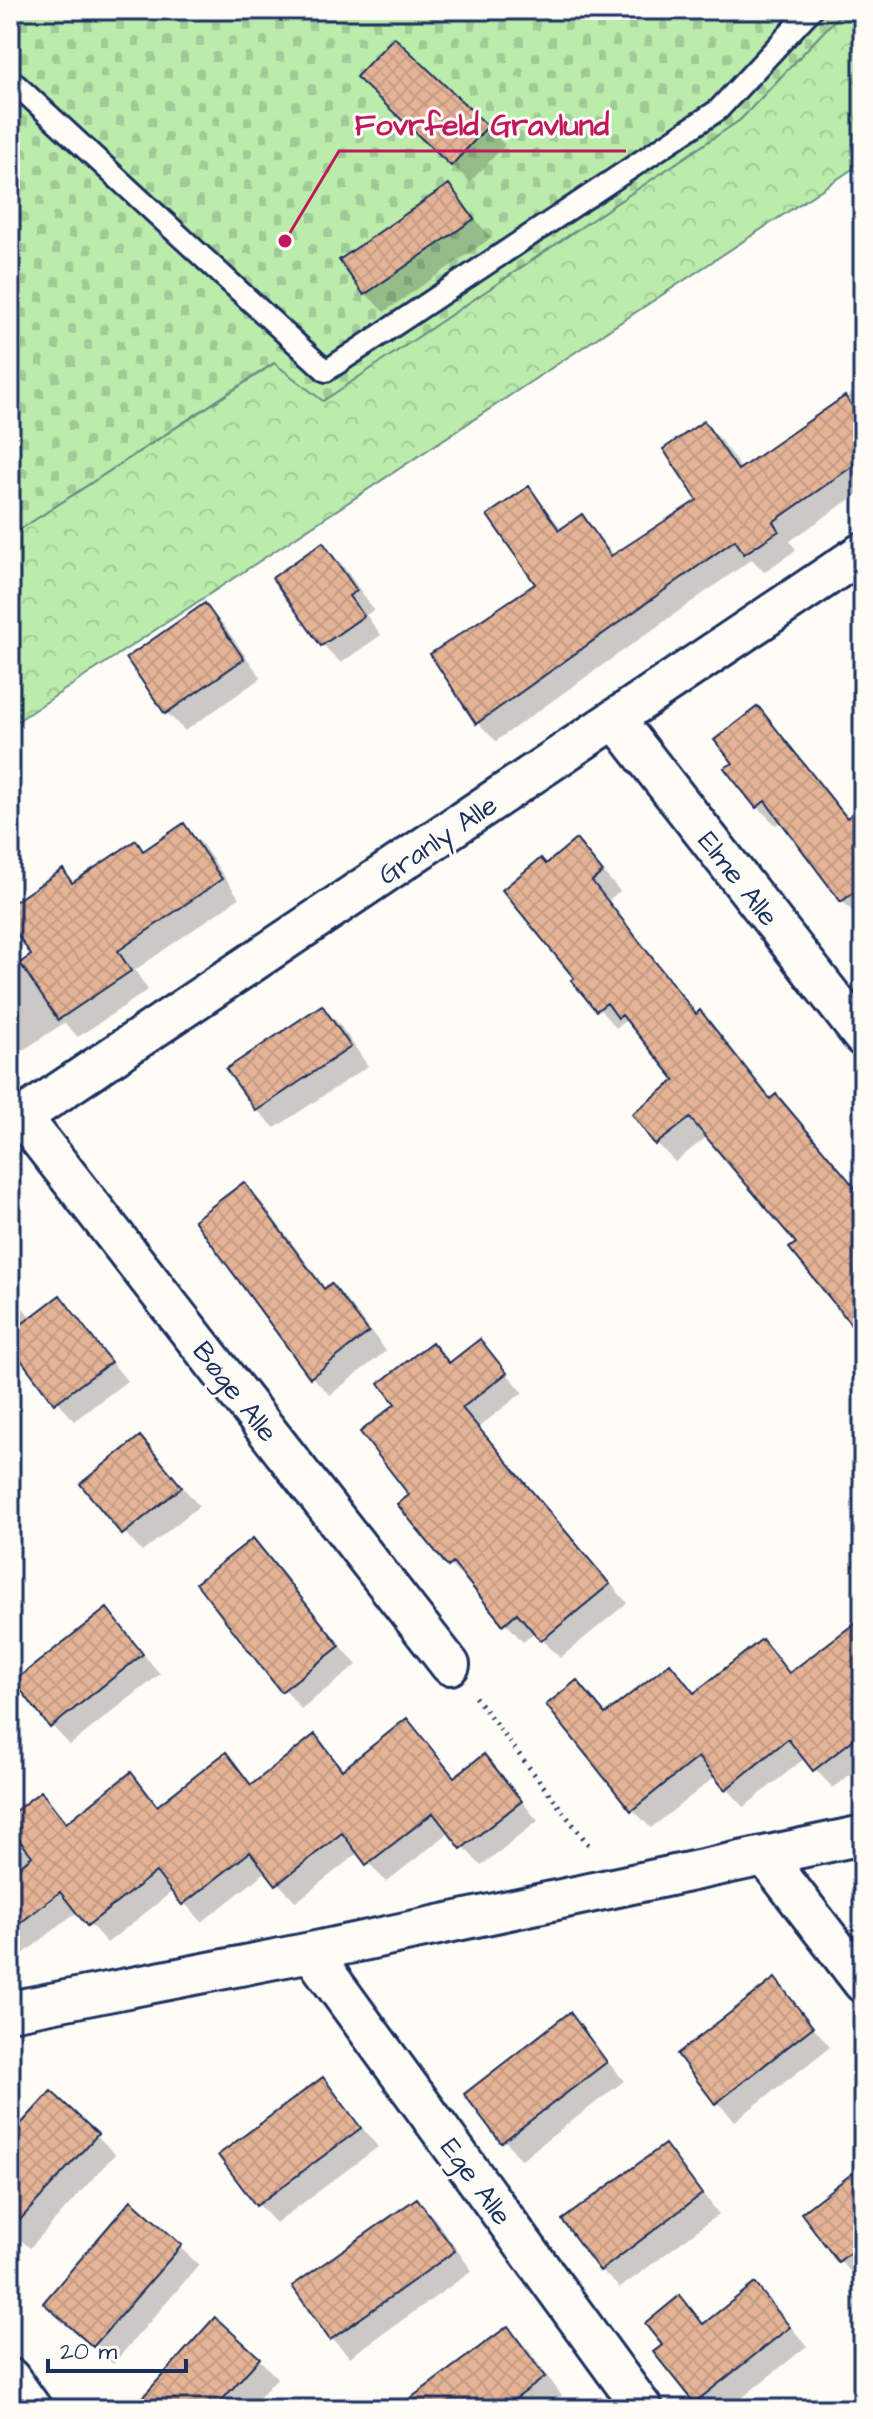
<svg xmlns="http://www.w3.org/2000/svg" width="873" height="2419" font-family="'Architects Daughter',sans-serif">
<style>
.forest{fill:url(#forest-crowns);stroke:#6b8e84;stroke-width:2}
.cemetery{fill:url(#cemetery-stones);stroke:#6b8e84;stroke-width:2}
.shadow{fill:#0003}
.building{fill:url(#building-cross-hatch);stroke:#1b2f5e;stroke-width:2}
.lines{fill:none;stroke-linecap:round;stroke-linejoin:round}
.lane-casing{stroke:#1b2f5e;stroke-width:26}
.street-casing{stroke:#1b2f5e;stroke-width:44}
.path{stroke:#1b2f5e;stroke-width:5;stroke-dasharray:2 6;stroke-linecap:butt}
.lane{stroke:#fdfcf7;stroke-width:20}
.street{stroke:#fdfcf7;stroke-width:38}
.labels{text-anchor:middle;stroke-width:6;stroke-linejoin:round;paint-order:stroke}
.street-label{font-size:28px;fill:#1b2f5e;stroke:#fdfcf7}
.leader{fill:none;stroke:#c2185b;stroke-width:3}
.callout-dot{fill:#c2185b;stroke:#fdfcf7;stroke-width:3}
.callout-label{font-size:30px;text-anchor:middle;font-weight:bold;fill:#c2185b;stroke:#fdfcf7;stroke-width:6;stroke-linejoin:round;paint-order:stroke}
</style>
<defs>
<pattern id="forest-crowns" width="20" height="18" patternUnits="userSpaceOnUse" patternTransform="scale(2)"><rect width="20" height="18" fill="#bbecab"/><path d="M2 6a3 3 0 1 1 6 0M12 15a3 3 0 1 1 6 0" fill="none" stroke="#a0cb96"/></pattern>
<pattern id="cemetery-stones" width="16" height="16" patternUnits="userSpaceOnUse" patternTransform="scale(2)"><rect width="16" height="16" fill="#bbecab"/><path d="M2 7V4a2 2 0 0 1 4 0v3zM10 15v-3a2 2 0 0 1 4 0v3z" fill="#a0cb96"/></pattern>
<pattern id="building-cross-hatch" width="8" height="8" patternUnits="userSpaceOnUse" patternTransform="scale(2)"><rect width="8" height="8" fill="#e5b496"/><path d="M0 0l8 8M0 8l8-8" fill="none" stroke="#c49b84"/></pattern>
</defs>
<rect width="100%" height="100%" fill="#fdfcf7"/>
<filter id="ink" filterUnits="userSpaceOnUse"><feTurbulence type="fractalNoise" baseFrequency=".0125" numOctaves="2"/><feDisplacementMap in="SourceGraphic" scale="16" xChannelSelector="R" yChannelSelector="G"/><feConvolveMatrix kernelMatrix="1 2 1 2 8 2 1 2 1" color-interpolation-filters="sRGB"/></filter>
<g filter="url(#ink)">
<path class="forest" d="M844 10H863V162L10 726V536L275 363 323 400 740 120Z"/>
<path class="cemetery" d="M10 10H844L740 120 323 401 274 363 10 536Z"/>
<path class="shadow" d="M394 40 505 145 470 182 377 95Z
M448 186 491 238 384 312 366 294 342 260Z
M863 386V490L790 541 796 550 764 572 752 559 496 741 478 723 433 655 538 584 529 489 563 530 582 517 615 556 699 500 704 423 722 441 742 470Z
M322 545 341 563 374 610 366 615 381 635 341 663 323 645 275 578Z
M205 606 223 624 261 678 185 731 167 713 129 658Z
M757 709 849 818 863 808 861 919 842 901 782 820 776 825 757 807 736 764Z
M184 826 202 844 239 898 135 970 148 990 78 1037 64 1023 10 1059V973L34 955 10 920V907L63 872 75 884 136 842 146 852Z
M576 842 620 891 609 900 698 1015 700 1013 718 1031 773 1100 776 1097 794 1115 860 1193 863 1190V1292L799 1243 708 1136 675 1162 657 1143 678 1081 625 1021 616 1028 574 980 577 978 547 866Z
M322 1007 340 1025 368 1066 275 1128 257 1110Z
M244 1185 262 1203 327 1290 331 1286 350 1304 386 1351 330 1395 312 1377 196 1221Z
M10 1292 32 1319 60 1298 127 1381 74 1421 10 1342Z
M479 1342 523 1392 479 1427 627 1603 560 1658 535 1632 523 1642 470 1582 468 1583 450 1565 411 1495 398 1404 432 1345 451 1364Z
M140 1438 199 1506 142 1552 83 1485Z
M253 1541 357 1665 301 1709 199 1584Z
M107 1611 160 1674 70 1745 52 1726Z
M863 1628V1764L833 1788 805 1758 744 1807 716 1776 651 1828 633 1810 577 1682 607 1715 670 1666 696 1694 762 1642 791 1674Z
M407 1721 456 1778 484 1756 538 1821 481 1866 450 1832 386 1882 359 1852 296 1902 267 1871 202 1922 173 1891 107 1943 78 1911 18 1958 10 1950V1817L41 1793 69 1824 130 1775 159 1806 226 1755 253 1785 315 1737 345 1770Z
M775 1981 830 2047 735 2121 717 2102Z
M569 2015 624 2081 521 2160 467 2094Z
M323 2080 378 2147 276 2223 258 2204Z
M51 2094 115 2154 30 2248 10 2230V2139Z
M665 2146 719 2214 620 2288 601 2270Z
M863 2168V2275L858 2279 840 2261Z
M416 2200 435 2219 472 2271 350 2357 332 2339 295 2287Z
M131 2203 199 2265 113 2364 64 2321Z
M755 2285 807 2346 728 2409H702L695 2402 680 2298 705 2325Z
M508 2329 526 2347 562 2396 545 2409H411Z
M259 2359 277 2378 249 2409H135Z"/>
<path class="building" d="M394 37 488 126 451 166 356 77Z
M449 184 474 219 364 295 339 260Z
M845 396 863 421V459L773 522 779 531 744 554 735 540 476 724 430 654 535 584 487 515 529 486 559 530 582 514 611 556 697 500 663 449 704 421 738 470Z
M323 542 357 591 349 596 364 616 321 646 272 578Z
M205 603 244 659 165 714 126 658Z
M758 706 847 818 863 805V885L841 902 765 801 756 808 724 768 733 763 714 740Z
M184 823 222 879 118 951 131 971 58 1020 20 963 31 955 10 923V905L63 869 72 883 136 840 143 851Z
M576 839 603 872 592 881 696 1014 700 1010 770 1099 776 1094 863 1197V1339L789 1248 796 1243 690 1118 655 1145 632 1114 675 1080 622 1015 618 1018 607 1003 596 1011 571 980 574 978 502 890 541 858 546 864Z
M322 1005 351 1047 256 1111 226 1069Z
M244 1182 324 1289 331 1283 369 1332 310 1378 194 1220Z
M60 1295 111 1362 54 1404 10 1345V1333Z
M480 1339 507 1373 462 1408 610 1584 541 1641 517 1613 503 1625 453 1563 448 1567 397 1504 409 1495 360 1432 395 1404 379 1383 432 1342 449 1363Z
M140 1436 182 1487 122 1535 80 1484Z
M253 1538 340 1646 281 1692 196 1583Z
M107 1608 143 1654 50 1728 14 1681Z
M863 1617V1732L813 1771 788 1739 725 1790 698 1757 631 1811 546 1705 577 1680 605 1714 670 1663 694 1693 762 1639 789 1673Z
M407 1718 454 1777 484 1754 522 1801 461 1849 433 1813 366 1865 342 1833 276 1885 250 1852 182 1905 156 1872 87 1926 60 1892 10 1931V1874L32 1856 10 1828V1815L41 1791 66 1823 131 1772 157 1806 226 1752 251 1785 315 1734 342 1770Z
M775 1978 813 2027 715 2104 677 2054Z
M570 2012 607 2062 501 2143 464 2094Z
M323 2077 361 2128 256 2206 218 2155Z
M51 2091 98 2134 10 2231V2136Z
M665 2144 702 2194 600 2271 562 2220Z
M863 2165V2243L838 2262 801 2213Z
M417 2198 455 2251 330 2340 292 2286Z
M131 2200 182 2245 93 2347 43 2303Z
M755 2283 790 2327 694 2403 653 2352 662 2345 645 2324 680 2295 703 2324Z
M215 2317 260 2358 214 2409H132Z
M508 2326 545 2377 502 2409H396Z"/>
<g class="lines">
<defs>
<path id="lane" d="M10 79 326 371 718 110 811 10"/>
<path id="street" d="M615 719 863 1037
M22 1117 450 1665
M10 1125 863 552
M765 1856 863 1983
M311 1952 643 2409
M10 2011 311 1952 863 1835
M10 2378 32 2409"/>
</defs>
<use href="#lane" class="lane-casing"/>
<use href="#street" class="street-casing"/>
<path class="path" d="M475 1697 591 1848"/>
<use href="#lane" class="lane"/>
<use href="#street" class="street"/>
</g>
</g>
<g class="labels">
<g class="street-label">
<text transform="translate(437 839) rotate(-34)" y="10">Granly Alle</text>
<text transform="translate(739 878) rotate(52)" y="10">Elme Alle</text>
<text transform="translate(236 1391) rotate(52)" y="10">Bøge Alle</text>
<text transform="translate(477 2181) rotate(54)" y="10">Ege Alle</text>
</g>
</g>
<path class="leader" d="M285 241L339 151H626"/>
<circle class="callout-dot" cx="285" cy="241" r="8"/>
<g class="callout-label">
<text x="482" y="135">Fovrfeld Gravlund</text>
</g>
<rect width="873" height="2419" fill="none" stroke="#fdfcf7" stroke-width="40"/>
<rect x="20" y="20" width="833" height="2379" fill="none" stroke="#1b2f5e" stroke-width="3" filter="url(#ink)"/>
<path d="M48 2359v12h138v-12" fill="none" stroke="#1b2f5e" stroke-width="4"/>
<text x="60" y="2359" font-size="24" fill="#1b2f5e" stroke="#fdfcf7" stroke-width="6" paint-order="stroke">20 m</text>
</svg>
